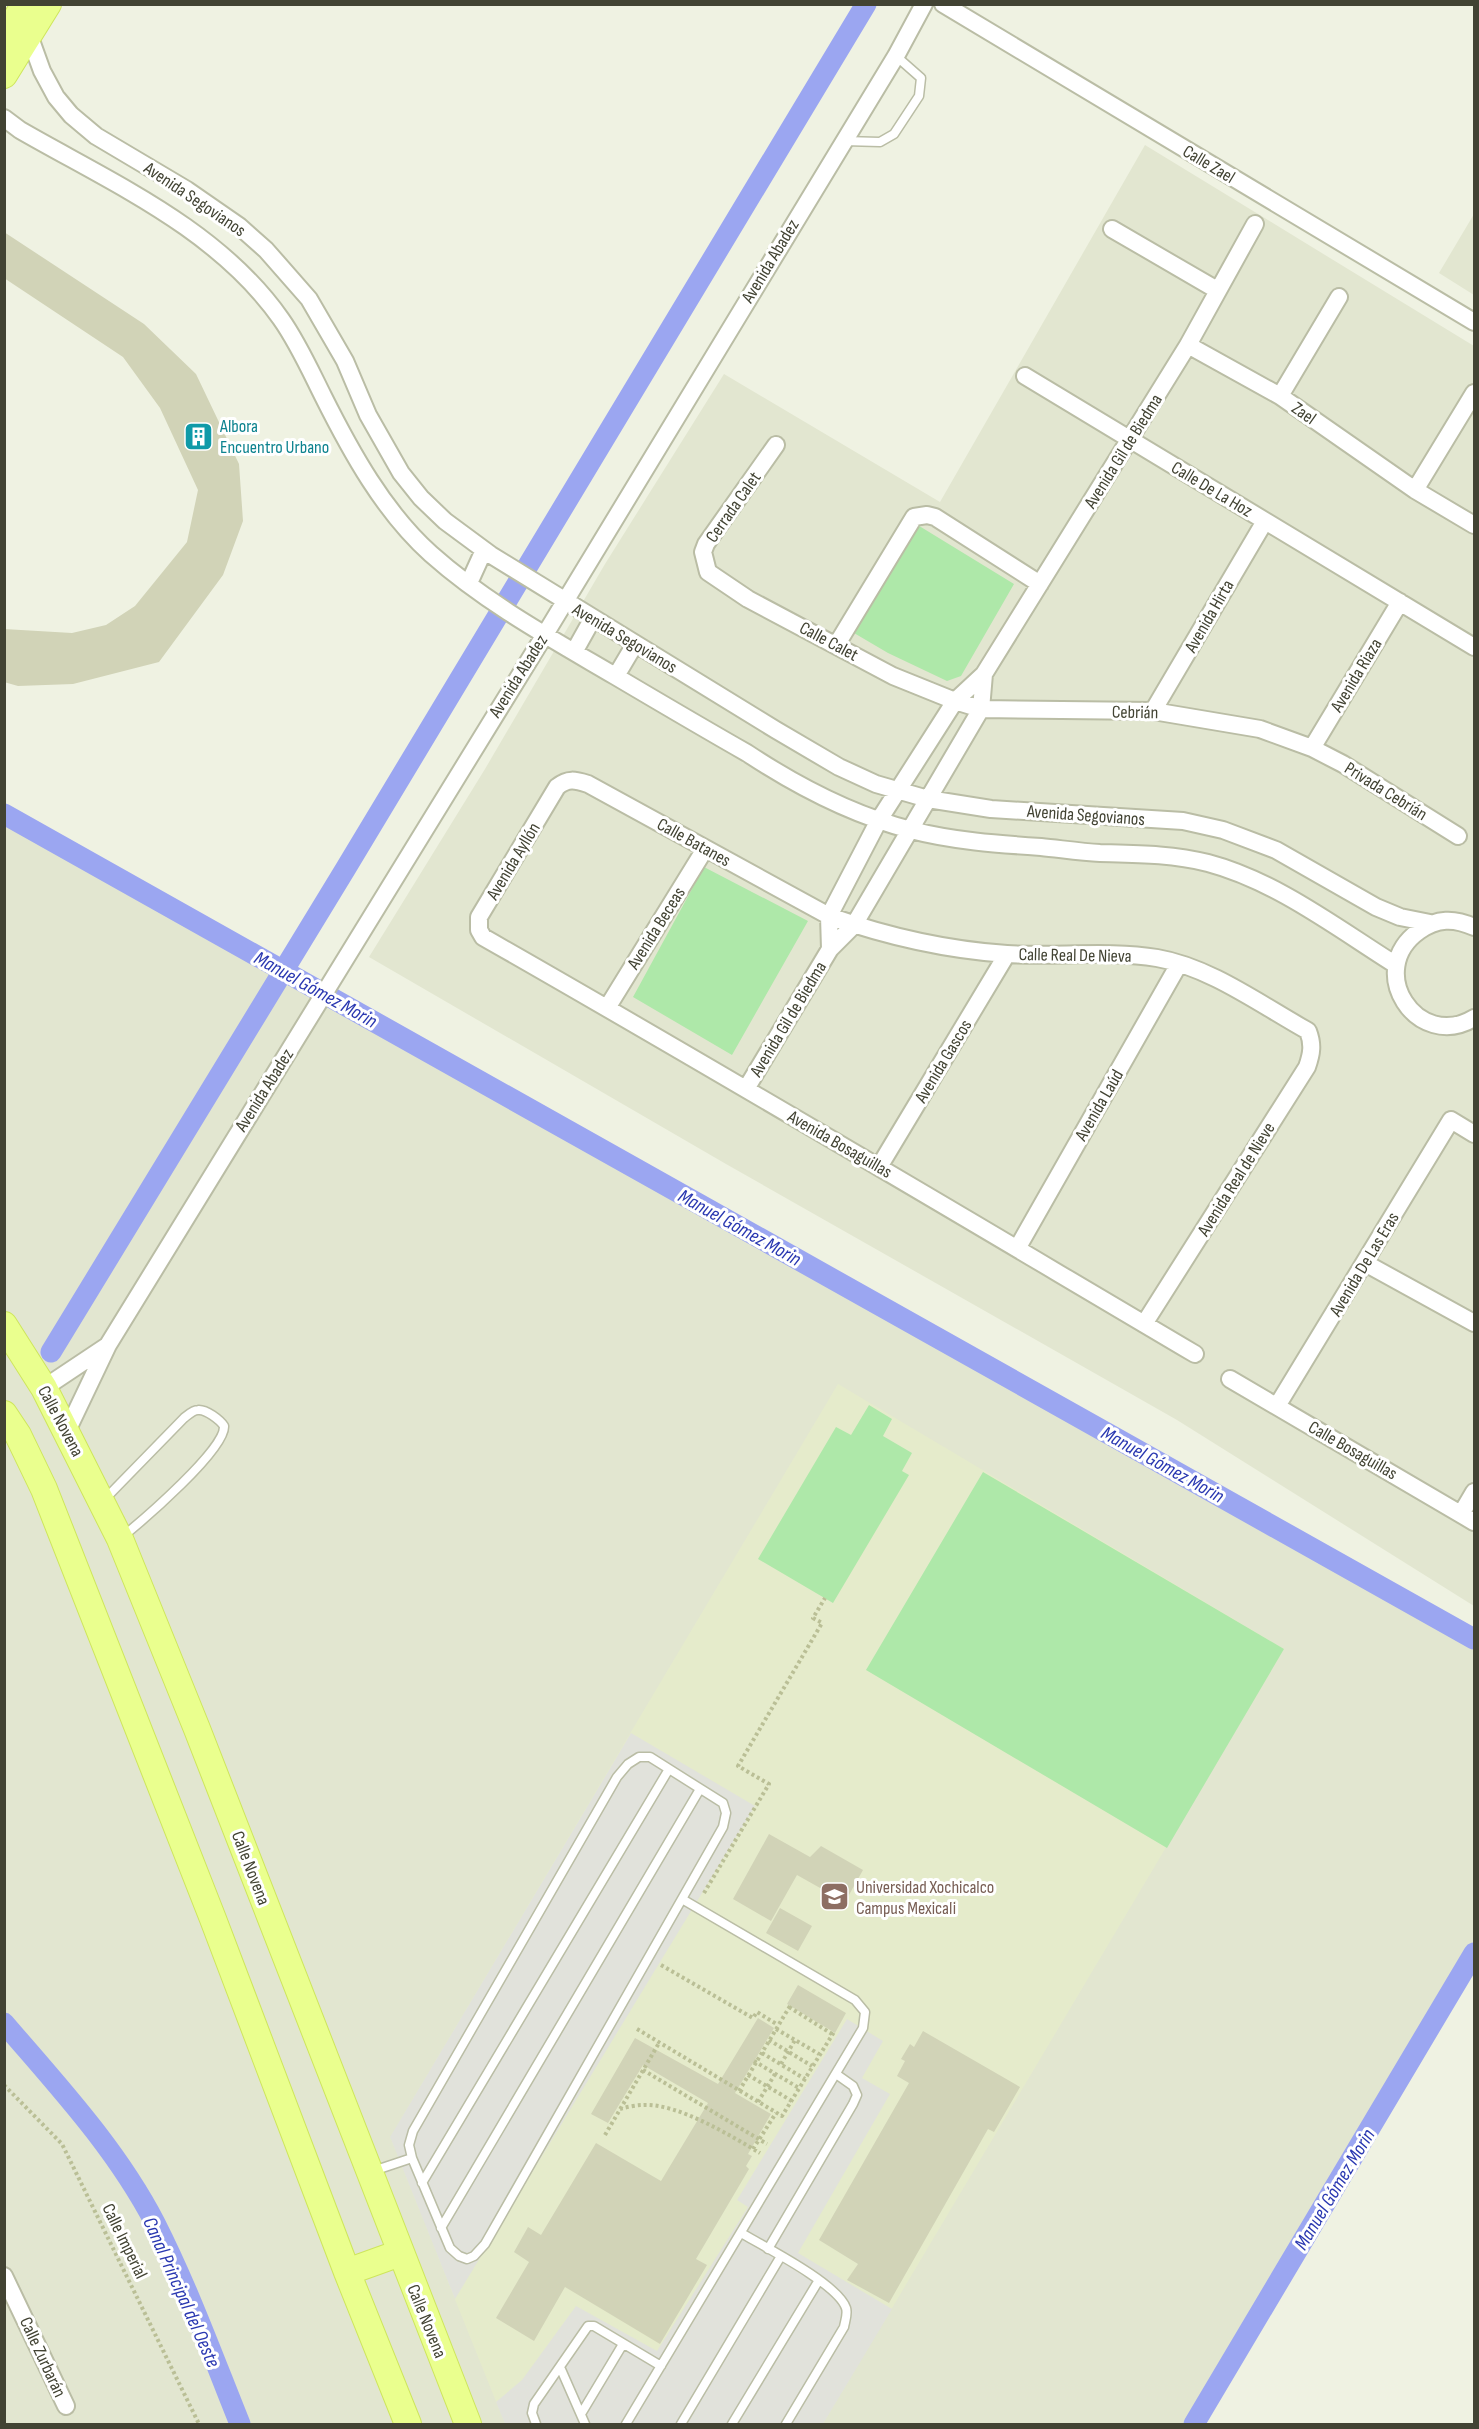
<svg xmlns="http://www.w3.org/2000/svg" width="1479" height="2429" font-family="'Sofia Sans Condensed',sans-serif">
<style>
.residential{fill:#e2e6d0}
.education{fill:#e5ebcb}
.green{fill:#aee8a9}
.parking{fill:#e1e2db}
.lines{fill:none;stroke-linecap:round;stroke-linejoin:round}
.canal{stroke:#9ba6f1;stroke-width:21}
.building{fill:#d1d3b7}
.lane-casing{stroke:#babda5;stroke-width:11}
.street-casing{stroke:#babda5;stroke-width:20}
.primary-casing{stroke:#cee65c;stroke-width:28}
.path{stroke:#babf96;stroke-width:4;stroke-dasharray:3 3;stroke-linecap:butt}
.lane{stroke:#fff;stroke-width:8}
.street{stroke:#fff;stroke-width:16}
.primary{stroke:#eaff8e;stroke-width:26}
.labels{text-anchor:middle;stroke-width:6;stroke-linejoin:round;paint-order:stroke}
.street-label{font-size:18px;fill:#424333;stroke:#fff}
.culture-label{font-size:18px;fill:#0d838f;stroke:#fff;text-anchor:start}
.education-label{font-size:18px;fill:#785e54;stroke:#fff;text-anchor:start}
.water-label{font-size:20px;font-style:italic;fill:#2a38b1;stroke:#fff}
</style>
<rect width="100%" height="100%" fill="#eff2e2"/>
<path class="residential" d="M1145 145 1474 346V1606L1177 1420 726 1164 369 957 485 769 605 564 724 374 940 502Z
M1474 214V295L1439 273Z
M4 814 1474 1639V1953L1194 2424H5Z"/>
<path class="education" d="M838 1384 1284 1649 823 2424H505L390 2137Z"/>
<path class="green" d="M916 524 1014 584 961 676 947 681 888 653 854 633Z
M704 867 808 921 732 1055 633 997Z
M869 1405 892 1419 883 1436 912 1453 902 1471 909 1475 833 1603 758 1559 836 1427 851 1435Z
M983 1472 1284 1649 1167 1848 866 1670Z"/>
<path class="parking" d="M631 1733 755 1806 455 2299 390 2137Z
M847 2019 883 2041 862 2078 890 2094 798 2253 892 2309 823 2424H505L496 2402 522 2380 576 2306 657 2351 748 2207 737 2200Z"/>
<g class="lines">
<path class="canal" d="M4 814 1474 1639
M51 1352 346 868 866 4
M4 2023C58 2086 116 2148 155 2223 188 2288 213 2357 240 2424
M1194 2424 1474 1953"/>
</g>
<path class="building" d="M4 232 144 324 196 374 239 464 243 521 223 575 159 662 73 684 18 686 4 682V629L72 633 106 625 135 606 187 542 198 490 160 408 123 357 4 278Z
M769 1834 810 1857 821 1846 863 1870 845 1902 797 1875 771 1921 733 1899Z
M780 1908 812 1926 798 1951 766 1933Z
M798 1985 846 2013 835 2033 787 2004Z
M758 2018 774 2028 735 2093 771 2114 748 2154 752 2156 746 2166 749 2169 696 2259 707 2265 660 2344 565 2287 534 2341 496 2318 529 2262 514 2252 528 2227 541 2235 596 2143 661 2181 708 2103 643 2065 608 2123 591 2114 635 2038 718 2084Z
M923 2031 1020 2087 994 2132 988 2129 889 2303 847 2280 858 2264 819 2240 909 2083 897 2076 905 2061 901 2059 910 2044 914 2047Z"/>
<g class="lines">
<defs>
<path id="lane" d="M844 141 880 142 894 134 919 96 921 78 896 56
M104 1500 184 1418C188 1415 193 1410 198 1410 206 1409 220 1420 224 1426 226 1449 142 1521 122 1537
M639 1757H650L723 1803 726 1813 723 1827 485 2244 474 2256 467 2259 459 2256 450 2248 412 2158 409 2145 413 2131 617 1777 628 1764Z
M373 2171 412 2158
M422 2183 669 1769
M441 2228 700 1789
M741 2233C765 2247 838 2284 846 2308 848 2314 845 2321 844 2327L786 2424
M768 2249 853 2104 857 2095 853 2086 836 2074
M560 2367 585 2424
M581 2414 623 2344
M536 2424 532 2413 534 2404 588 2326H594L661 2366
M626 2424 863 2028 865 2012 855 2000 682 1899
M681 2424 781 2256
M732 2424 819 2280"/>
<path id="street" d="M943 4 1474 322
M29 35 42 71 56 97 71 115 96 136 187 190 239 226 266 250 309 299 345 361 368 415 401 473 421 498 445 521 491 555 776 730 839 767 876 784 928 799 991 809 1183 821 1223 830 1276 850 1376 907 1400 917 1430 923
M4 118 20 130C112 183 218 229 281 319 298 343 310 370 323 396 351 452 384 512 431 554 486 603 552 639 615 676 659 702 703 728 747 753 797 786 852 815 911 830 953 841 997 844 1041 847 1061 849 1081 852 1100 853 1137 854 1172 854 1208 863 1276 881 1337 928 1396 965
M1112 229 1217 290
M1188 345 1280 396 1415 490 1474 525
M1025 376 1474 647
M1280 396 1339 297
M776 445 706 544 703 552 708 572 748 599 893 676 955 701 981 709 1153 711 1260 729 1312 748 1343 764 1458 836
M1415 490 1474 393
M469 583 484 550
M837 644 914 517 927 515 935 517 1040 584
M574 652 593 618
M616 676 635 644
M1153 711 1265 521
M1312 748 1400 602
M1474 927C1454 918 1437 918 1419 931 1364 970 1417 1052 1474 1018
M830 949 829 916 879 820 955 701 984 674 1188 345 1255 224
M607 1008 705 849
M746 1089 830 949 854 925 981 709 984 674
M879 1167 1007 954
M1018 1247 1179 964
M1365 1263 1474 1323
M1144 1324 1307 1067C1312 1053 1313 1044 1308 1031 1261 1005 1210 967 1157 958 1110 950 1055 957 1007 954 947 950 886 936 829 916L588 784C575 780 568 778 557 787L479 917V930L483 937C722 1073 958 1214 1195 1354
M1230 1379 1474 1522
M44 1388 107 1346
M1277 1406 1451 1120 1474 1134
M67 1431 108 1345 544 636 896 56 924 4
M1461 1514 1474 1492
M4 2276 66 2406"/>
<path id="primary" d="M4 38 25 4
M4 75 48 4
M4 1325 44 1388 120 1539 197 1729 468 2424
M4 1414 18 1435 44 1489 213 1919 347 2272 408 2424
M347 2272 400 2253"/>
</defs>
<use href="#lane" class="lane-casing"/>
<use href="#street" class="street-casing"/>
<use href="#primary" class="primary-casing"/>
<path class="path" d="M704 1893 769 1784 738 1766 822 1623 813 1618 825 1598
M661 1965 753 2018 757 2012 778 2025
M789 2007 832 2034
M637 2029 782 2116 834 2032
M776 2029 819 2054
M769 2040 812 2066
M762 2053 805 2079
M754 2061 799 2088
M781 2064 795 2040
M643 2070 767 2144
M748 2075 792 2101
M4 2085 62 2144 199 2424
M739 2091 790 2006
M758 2102 775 2074
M620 2109C627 2107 636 2105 643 2105 678 2103 731 2136 760 2153
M605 2135 659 2043
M753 2149 776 2113"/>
<use href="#lane" class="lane"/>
<use href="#street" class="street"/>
<use href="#primary" class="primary"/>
</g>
<defs>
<symbol id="building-square" viewBox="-11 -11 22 22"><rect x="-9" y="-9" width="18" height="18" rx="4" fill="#0f9aa8" stroke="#fff"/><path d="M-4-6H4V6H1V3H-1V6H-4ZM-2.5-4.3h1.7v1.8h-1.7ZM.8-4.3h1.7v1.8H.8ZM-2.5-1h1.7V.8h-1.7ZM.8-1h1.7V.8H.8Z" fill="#fff"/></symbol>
<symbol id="university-square" viewBox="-11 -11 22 22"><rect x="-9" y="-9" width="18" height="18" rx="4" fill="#8d6e63" stroke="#fff"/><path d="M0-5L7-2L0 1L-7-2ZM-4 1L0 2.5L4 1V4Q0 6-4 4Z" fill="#fff"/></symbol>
</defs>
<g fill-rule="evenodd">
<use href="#building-square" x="182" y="420" width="33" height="33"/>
<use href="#university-square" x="818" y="1880" width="33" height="33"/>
</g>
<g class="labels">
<g class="street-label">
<text transform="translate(1209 164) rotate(31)" y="6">Calle Zael</text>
<text transform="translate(195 199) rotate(34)" y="6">Avenida Segovianos</text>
<text transform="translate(770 261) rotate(-59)" y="6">Avenida Abadez</text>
<text transform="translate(1304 413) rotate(35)" y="6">Zael</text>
<text transform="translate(1123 451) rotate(-58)" y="6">Avenida Gil de Biedma</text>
<text transform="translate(1212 489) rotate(31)" y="6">Calle De La Hoz</text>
<text transform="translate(733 507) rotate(-55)" y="6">Cerrada Calet</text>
<text transform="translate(1209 616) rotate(-60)" y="6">Avenida Hirta</text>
<text transform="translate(625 638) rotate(31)" y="6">Avenida Segovianos</text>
<text transform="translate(829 641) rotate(28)" y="6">Calle Calet</text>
<text transform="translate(1356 675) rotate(-59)" y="6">Avenida Riaza</text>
<text transform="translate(518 676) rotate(-58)" y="6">Avenida Abadez</text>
<text transform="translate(1135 712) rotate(1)" y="6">Cebrián</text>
<text transform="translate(1386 791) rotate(32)" y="6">Privada Cebrián</text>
<text transform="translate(1086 815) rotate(4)" y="6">Avenida Segovianos</text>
<text transform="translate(694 842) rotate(29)" y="6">Calle Batanes</text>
<text transform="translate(513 861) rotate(-59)" y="6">Avenida Ayllón</text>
<text transform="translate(656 928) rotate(-58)" y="6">Avenida Beceas</text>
<text transform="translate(1075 955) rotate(1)" y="6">Calle Real De Nieva</text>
<text transform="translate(788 1019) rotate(-59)" y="6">Avenida Gil de Biedma</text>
<text transform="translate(943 1061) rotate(-59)" y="6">Avenida Gascos</text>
<text transform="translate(264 1090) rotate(-58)" y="6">Avenida Abadez</text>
<text transform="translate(1099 1105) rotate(-60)" y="6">Avenida Laúd</text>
<text transform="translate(840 1144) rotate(30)" y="6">Avenida Bosaguillas</text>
<text transform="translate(1236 1179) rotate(-58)" y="6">Avenida Real de Nieve</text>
<text transform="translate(1364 1264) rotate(-59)" y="6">Avenida De Las Eras</text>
<text transform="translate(61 1421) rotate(62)" y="6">Calle Novena</text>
<text transform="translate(1353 1450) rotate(30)" y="6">Calle Bosaguillas</text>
<text transform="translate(251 1868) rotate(69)" y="6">Calle Novena</text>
<text transform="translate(125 2241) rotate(64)" y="6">Calle Imperial</text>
<text transform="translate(427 2321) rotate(68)" y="6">Calle Novena</text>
<text transform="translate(43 2357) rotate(65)" y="6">Calle Zurbarán</text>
</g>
<g class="culture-label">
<text x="220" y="432">Albora<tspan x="220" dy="21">Encuentro Urbano</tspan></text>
</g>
<g class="education-label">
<text x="856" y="1893">Universidad Xochicalco<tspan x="856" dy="21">Campus Mexicali</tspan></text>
</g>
<g class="water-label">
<text transform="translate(316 989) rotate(29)" y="7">Manuel Gómez Morin</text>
<text transform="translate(740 1227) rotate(29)" y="7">Manuel Gómez Morin</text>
<text transform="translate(1163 1464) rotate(29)" y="7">Manuel Gómez Morin</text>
<text transform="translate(1334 2189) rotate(-59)" y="7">Manuel Gómez Morin</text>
<text transform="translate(182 2292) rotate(66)" y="7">Canal Principal del Oeste</text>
</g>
</g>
<rect width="1479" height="2429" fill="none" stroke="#424333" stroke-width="12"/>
</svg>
